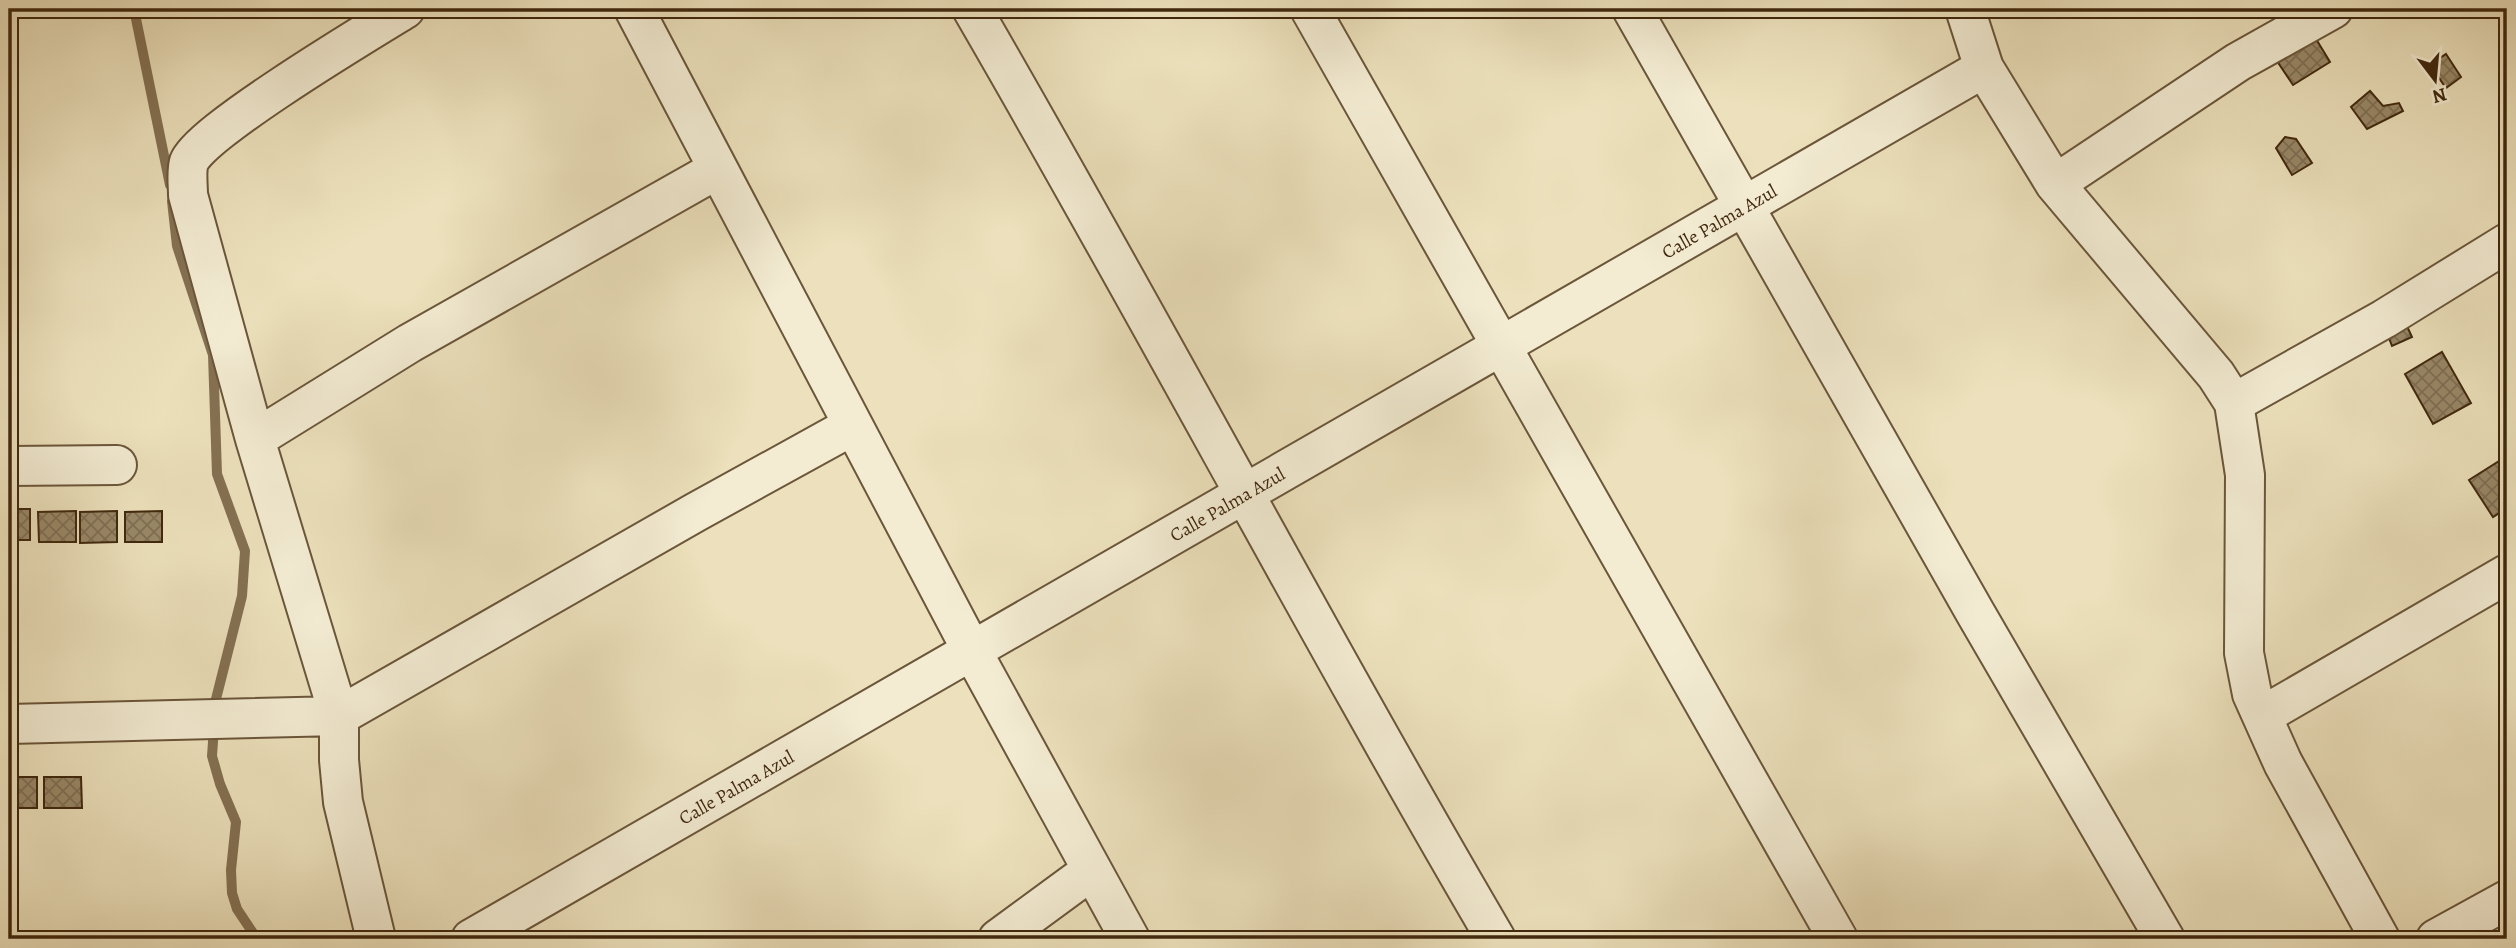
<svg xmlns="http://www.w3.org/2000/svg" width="2516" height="948" font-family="Alegreya,serif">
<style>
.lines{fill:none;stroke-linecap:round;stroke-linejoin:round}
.stream{stroke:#847153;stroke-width:10}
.building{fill:url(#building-cross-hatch);stroke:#40280e;stroke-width:2}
.minor-casing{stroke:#6b563a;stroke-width:42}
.minor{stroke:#f3ecd3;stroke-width:38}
.labels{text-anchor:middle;stroke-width:5;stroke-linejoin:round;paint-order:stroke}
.street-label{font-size:19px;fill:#40280e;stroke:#f3ecd3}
</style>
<defs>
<pattern id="building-cross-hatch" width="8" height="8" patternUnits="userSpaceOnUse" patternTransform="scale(1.75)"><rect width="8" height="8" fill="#998868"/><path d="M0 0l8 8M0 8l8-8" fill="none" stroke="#7e6f54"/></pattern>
</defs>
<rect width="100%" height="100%" fill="#ece1bc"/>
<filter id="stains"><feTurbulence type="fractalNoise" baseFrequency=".00286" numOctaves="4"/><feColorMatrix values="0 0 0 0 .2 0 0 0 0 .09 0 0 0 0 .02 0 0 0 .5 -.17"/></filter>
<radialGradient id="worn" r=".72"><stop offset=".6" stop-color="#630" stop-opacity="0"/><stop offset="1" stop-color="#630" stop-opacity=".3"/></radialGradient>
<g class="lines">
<path class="stream" d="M134 9 170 185
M172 201 177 246 213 355 217 474 245 551 242 596 216 699 212 756 220 784 236 822 231 870 232 893 237 909 257 939"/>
</g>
<path class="building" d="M2313 34 2330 62 2293 85 2275 58Z
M2446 54 2461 77 2446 88 2430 65Z
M2370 91 2383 106 2399 103 2403 111 2367 129 2351 107Z
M2285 137 2296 139 2312 163 2292 175 2276 148Z
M2405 322 2412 337 2392 346 2386 330Z
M2442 352 2471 403 2433 424 2405 374Z
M2504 458 2507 463V508L2493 517 2469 480Z
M9 509H30V540H9Z
M76 511V542H39L38 512Z
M117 511V542L80 543V512Z
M162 511V542H125V512Z
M9 777H37V808H9Z
M44 777H81L82 808H44Z"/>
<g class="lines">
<defs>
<path id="minor" d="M634 9 972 651 1130 939
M972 9C1151 317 1316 632 1496 939
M1310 9 1838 939
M1632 9 1976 614 2165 939
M1965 9 1984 68 2055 184 2216 375 2234 403 2245 475 2244 653 2252 694 2283 763 2380 939
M2055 184 2238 62 2333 9
M2234 403 2384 319 2507 243
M255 439 410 343 718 169
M9 466 117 465
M2262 716 2507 574
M9 724 339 716 696 512 852 426
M376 939 343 802 339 760V716L255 439 188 195C188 185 186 171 189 162 199 133 369 31 405 9
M471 939 1984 68
M998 939 1092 870
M2436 939 2507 900"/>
</defs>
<use href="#minor" class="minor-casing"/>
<use href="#minor" class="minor"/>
</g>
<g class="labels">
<g class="street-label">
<text transform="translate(1719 221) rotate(-30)" y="7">Calle Palma Azul</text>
<text transform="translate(1227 504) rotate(-30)" y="7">Calle Palma Azul</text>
<text transform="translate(736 787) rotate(-30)" y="7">Calle Palma Azul</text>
</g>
</g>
<rect width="2516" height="948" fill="none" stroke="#ece1bc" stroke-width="35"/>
<rect x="10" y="10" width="2495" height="927" fill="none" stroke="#40280e" stroke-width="3.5"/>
<rect x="18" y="18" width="2481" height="913" fill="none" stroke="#40280e" stroke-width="2"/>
<g transform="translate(2435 80) rotate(164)" stroke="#f3ecd3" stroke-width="5" paint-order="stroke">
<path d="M0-5L12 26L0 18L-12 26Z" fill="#40280e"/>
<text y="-10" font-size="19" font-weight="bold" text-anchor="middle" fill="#40280e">N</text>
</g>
<rect width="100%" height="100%" filter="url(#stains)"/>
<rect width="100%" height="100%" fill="url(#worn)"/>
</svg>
